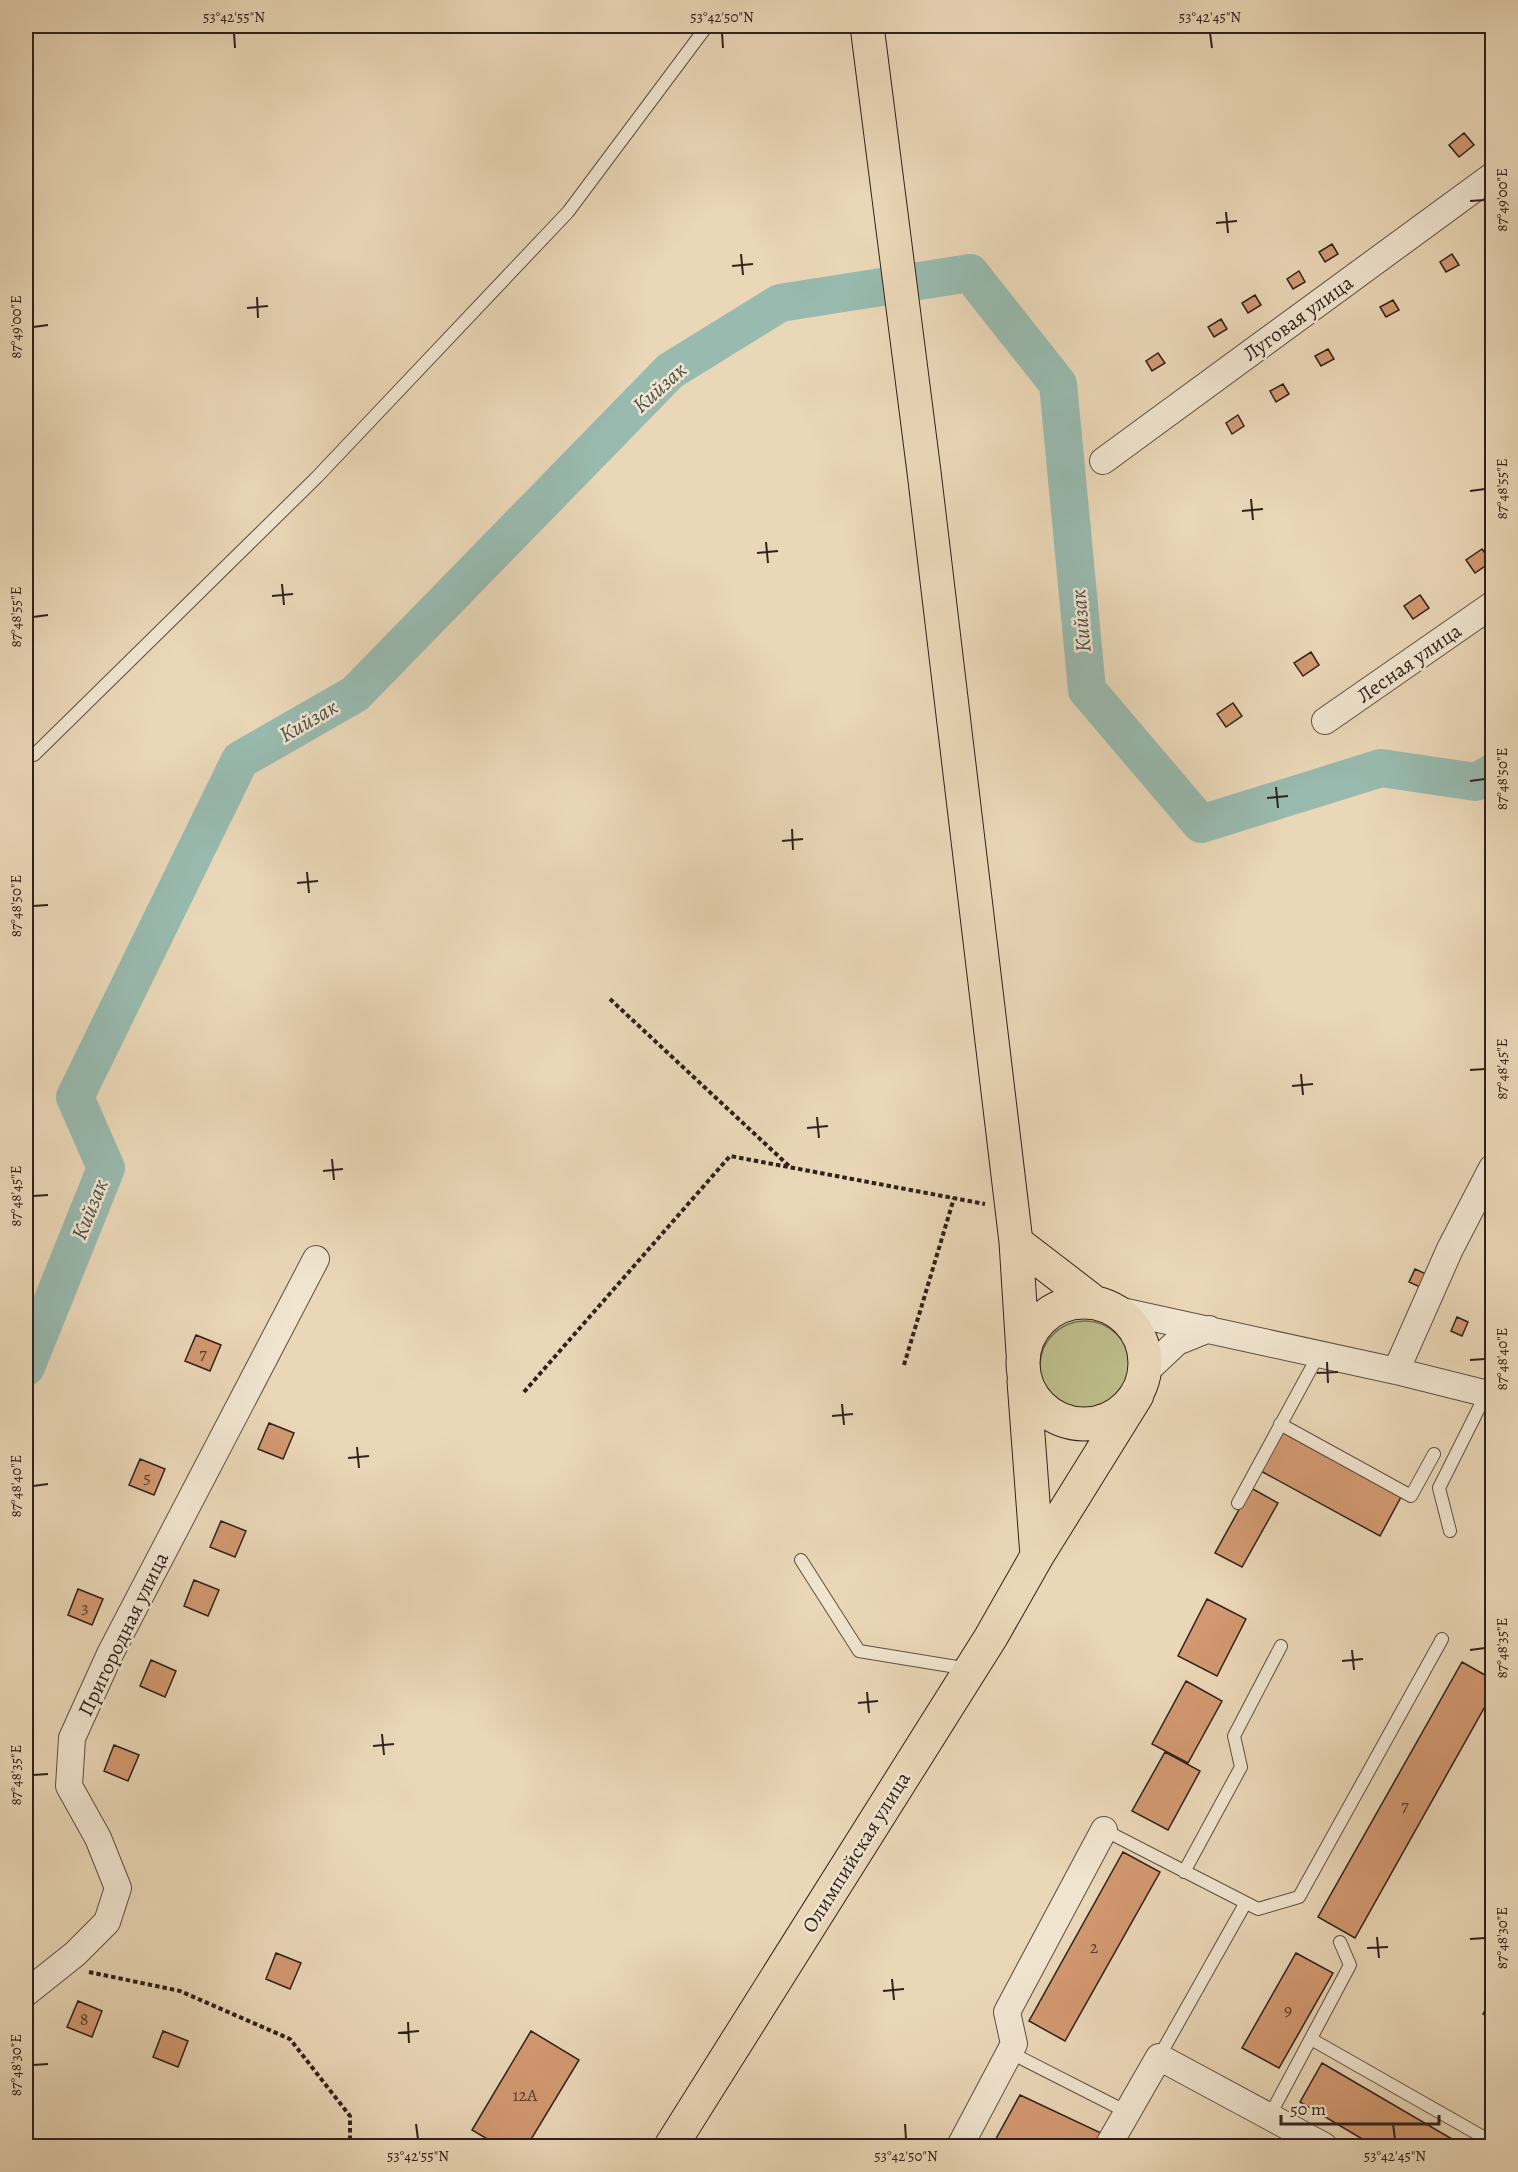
<svg xmlns="http://www.w3.org/2000/svg" width="1518" height="2172" font-family="Alegreya,serif">
<style>
.green{fill:#bcbd8a;stroke:#766f53;stroke-width:1.5}
.lines{fill:none;stroke-linecap:round;stroke-linejoin:round}
.river{stroke:#98baaf;stroke-width:38}
.building{fill:#d39971;stroke:#2f211c;stroke-width:1.5}
.service-casing{stroke:#5e4e43;stroke-width:14}
.minor-casing{stroke:#5e4e43;stroke-width:28}
.primary-casing{stroke:#2f211c;stroke-width:35}
.path{stroke:#2f211c;stroke-width:4;stroke-dasharray:4.5 3;stroke-linecap:butt}
.service{stroke:#f1e5d0;stroke-width:12}
.minor{stroke:#f1e5d0;stroke-width:26}
.primary{stroke:#ead7b7;stroke-width:33}
.ticks{fill:none;stroke:#2f211c;stroke-width:2}
.labels{text-anchor:middle;stroke-width:5;stroke-linejoin:round;paint-order:stroke}
.number-label{font-size:18px;fill:#583f31}
.street-label{font-size:21px;fill:#2f211c;stroke:#f1e5d0}
.water-label{font-size:22px;font-style:italic;fill:#4e4f48;stroke:#f1e5d0}
.neatline{fill:none;stroke:#2f211c;stroke-width:2}
.ticks-label{font-size:15px;text-anchor:middle;fill:#2f211c}
</style>
<rect width="100%" height="100%" fill="#ead7b7"/>
<filter id="stains"><feTurbulence type="fractalNoise" baseFrequency=".00333" numOctaves="4"/><feColorMatrix values="0 0 0 0 .2 0 0 0 0 .09 0 0 0 0 .02 0 0 0 .5 -.17"/></filter>
<radialGradient id="worn" r=".72"><stop offset=".6" stop-color="#630" stop-opacity="0"/><stop offset="1" stop-color="#630" stop-opacity=".3"/></radialGradient>
<path class="green" d="M1040 1366a45 45 0 1 1 90 0a45 45 0 1 1-90 0Z"/>
<g class="lines">
<path class="river" d="M26 1367 106 1168 75 1097 240 760 355 694 670 371 780 303 970 273 1058 384 1087 690 1201 824 1381 768 1476 782 1492 773"/>
</g>
<path class="building" d="M1464 133 1474 145 1459 157 1449 145Z
M1332 244 1338 254 1325 262 1319 252Z
M1452 254 1459 265 1446 272 1440 262Z
M1299 271 1305 282 1293 289 1287 279Z
M1255 295 1261 305 1248 313 1242 303Z
M1393 300 1399 310 1386 317 1380 307Z
M1221 319 1227 329 1214 337 1208 327Z
M1328 349 1334 359 1321 366 1315 356Z
M1158 353 1165 363 1152 371 1146 361Z
M1283 384 1289 394 1276 402 1270 391Z
M1238 415 1244 426 1232 434 1226 423Z
M1482 549 1491 562 1475 573 1466 560Z
M1420 595 1429 608 1413 619 1404 606Z
M1311 652 1319 665 1303 676 1294 663Z
M1233 703 1242 716 1226 727 1217 714Z
M1492 1235V1248L1487 1246Z
M1415 1269 1426 1274 1420 1287 1409 1282Z
M1457 1317 1468 1322 1462 1336 1451 1331Z
M196 1335 221 1345 210 1371 185 1361Z
M269 1423 294 1433 283 1459 258 1449Z
M1280 1431 1401 1497 1380 1536 1259 1470Z
M140 1459 165 1469 154 1495 129 1485Z
M1251 1488 1278 1503 1242 1567 1215 1553Z
M221 1521 246 1531 235 1557 210 1547Z
M194 1580 219 1590 208 1616 184 1606Z
M78 1589 103 1599 92 1625 68 1615Z
M1207 1599 1246 1619 1217 1676 1178 1656Z
M151 1660 176 1671 165 1697 140 1686Z
M1462 1662 1492 1679V1694L1355 1938 1318 1917Z
M1186 1681 1222 1701 1188 1763 1152 1744Z
M26 1735 32 1738 26 1754Z
M114 1745 139 1755 128 1781 104 1771Z
M1165 1752 1200 1771 1168 1830 1132 1811Z
M1123 1852 1160 1872 1065 2041 1029 2021Z
M276 1953 301 1963 290 1989 266 1979Z
M1296 1953 1333 1973 1279 2068 1242 2048Z
M1492 1997V2019L1483 2014Z
M78 2001 102 2011 92 2037 67 2027Z
M163 2031 188 2041 178 2067 153 2057Z
M531 2031 579 2060 527 2146H499L472 2130Z
M1322 2063 1464 2146H1374L1300 2102Z
M1020 2095 1101 2133 1094 2146H992Z"/>
<g class="lines">
<defs>
<path id="service" d="M34 755 317 477 568 212 707 26
M1280 1424 1411 1496 1434 1454
M1238 1503 1319 1354
M1450 1531 1439 1488 1486 1394
M801 1560 859 1651 969 1669
M1104 1830 1258 1909 1299 1897 1442 1639
M1184 1872 1241 1767 1234 1736 1281 1646
M1311 2039 1492 2142
M1009 2052 1127 2112
M1159 2057 1245 1904
M1269 2117 1350 1965 1340 1942"/>
<path id="minor" d="M1103 461 1492 176
M1325 721 1492 605
M1117 1310 1396 1371 1492 1395
M1396 1371 1450 1249 1492 1168
M1145 1372 1177 1342 1209 1329
M26 1993 75 1954 107 1922 118 1888 98 1838 69 1786 72 1738 110 1654 316 1259
M960 2146 1014 2044 1007 2012 1104 1830
M1108 2146 1159 2057 1324 2146"/>
<path id="primary" d="M867 26 924 472 1016 1242 1023 1353
M1016 1242 1094 1302
M1023 1363a61 61 0 1 1 122 0a61 61 0 1 1-122 0Z
M1024 1381 1037 1556
M671 2146 991 1637 1037 1556 1137 1395"/>
</defs>
<use href="#service" class="service-casing"/>
<use href="#minor" class="minor-casing"/>
<use href="#primary" class="primary-casing"/>
<path class="path" d="M610 999 789 1166
M904 1365 954 1198
M524 1392 730 1156 985 1204
M89 1972 180 1991 290 2039 350 2116V2146"/>
<use href="#service" class="service"/>
<use href="#minor" class="minor"/>
<use href="#primary" class="primary"/>
</g>
<path class="ticks" d="M234 33 235 48M722 33 723 48M1210 33 1212 48M1470 201 1485 200M1226 212 1228 233M1216 223 1237 221M741 254 743 275M732 266 753 264M257 297 258 318M247 308 268 306M33 327 48 325M1470 491 1485 489M1251 499 1253 520M1242 511 1263 509M766 542 768 563M757 553 778 551M282 584 284 605M272 596 293 594M33 617 48 615M1470 781 1485 779M1276 787 1278 808M1267 798 1288 796M792 829 793 850M782 841 803 839M307 872 309 893M297 883 318 881M33 906 48 905M1470 1070 1485 1069M1301 1074 1303 1095M1292 1086 1313 1084M817 1117 819 1138M807 1128 828 1126M332 1159 334 1180M323 1171 343 1169M33 1196 48 1195M1470 1360 1485 1359M1327 1362 1328 1383M1317 1373 1338 1372M842 1404 844 1425M832 1416 853 1414M357 1447 359 1468M348 1458 369 1456M33 1486 48 1484M1352 1650 1354 1670M1470 1650 1485 1648M1342 1661 1363 1659M867 1692 869 1713M858 1703 878 1701M382 1734 384 1755M373 1746 394 1744M33 1775 48 1774M1377 1937 1379 1958M1470 1939 1485 1938M1367 1948 1388 1947M892 1979 894 2000M883 1991 904 1989M408 2022 409 2043M398 2033 419 2031M33 2065 48 2064M416 2124 418 2139M905 2124 906 2139M1393 2124 1395 2139"/>
<g class="labels">
<g class="number-label">
<text x="203" y="1359">7</text>
<text x="147" y="1483">5</text>
<text x="85" y="1613">3</text>
<text x="1405" y="1811">7</text>
<text x="1094" y="1953">2</text>
<text x="1288" y="2016">9</text>
<text x="84" y="2025">8</text>
<text x="525" y="2101">12А</text>
</g>
<g class="street-label">
<text transform="translate(1298 318) rotate(-36)" y="7">Луговая улица</text>
<text transform="translate(1409 663) rotate(-35)" y="7">Лесная улица</text>
<text transform="translate(123 1634) rotate(-64)" y="7">Пригородная улица</text>
<text transform="translate(856 1852) rotate(-58)" y="7">Олимпийская улица</text>
</g>
<g class="water-label">
<text transform="translate(659 387) rotate(-42)" y="8">Кийзак</text>
<text transform="translate(1080 621) rotate(-95)" y="8">Кийзак</text>
<text transform="translate(308 720) rotate(-30)" y="8">Кийзак</text>
<text transform="translate(89 1209) rotate(-68)" y="8">Кийзак</text>
</g>
</g>
<rect width="1518" height="2172" fill="none" stroke="#ead7b7" stroke-width="66"/>
<path d="M1281 2115v9h158v-9" fill="none" stroke="#2f211c" stroke-width="3"/>
<text x="1290" y="2115" font-size="18" fill="#2f211c" stroke="#f1e5d0" stroke-width="4.5" paint-order="stroke">50 m</text>
<rect x="33" y="33" width="1452" height="2106" class="neatline"/>
<g class="ticks-label">
<text x="234" y="22">53°42'55"N</text>
<text x="722" y="22">53°42'50"N</text>
<text x="1210" y="22">53°42'45"N</text>
<text transform="translate(1502 200) rotate(-90)" y="5">87°49'00"E</text>
<text transform="translate(16 327) rotate(-90)" y="5">87°49'00"E</text>
<text transform="translate(1502 489) rotate(-90)" y="5">87°48'55"E</text>
<text transform="translate(16 617) rotate(-90)" y="5">87°48'55"E</text>
<text transform="translate(1502 779) rotate(-90)" y="5">87°48'50"E</text>
<text transform="translate(16 906) rotate(-90)" y="5">87°48'50"E</text>
<text transform="translate(1502 1069) rotate(-90)" y="5">87°48'45"E</text>
<text transform="translate(16 1196) rotate(-90)" y="5">87°48'45"E</text>
<text transform="translate(1502 1359) rotate(-90)" y="5">87°48'40"E</text>
<text transform="translate(16 1486) rotate(-90)" y="5">87°48'40"E</text>
<text transform="translate(1502 1648) rotate(-90)" y="5">87°48'35"E</text>
<text transform="translate(16 1775) rotate(-90)" y="5">87°48'35"E</text>
<text transform="translate(1502 1938) rotate(-90)" y="5">87°48'30"E</text>
<text transform="translate(16 2065) rotate(-90)" y="5">87°48'30"E</text>
<text x="418" y="2161">53°42'55"N</text>
<text x="906" y="2161">53°42'50"N</text>
<text x="1395" y="2161">53°42'45"N</text>
</g>
<rect width="100%" height="100%" filter="url(#stains)"/>
<rect width="100%" height="100%" fill="url(#worn)"/>
</svg>
